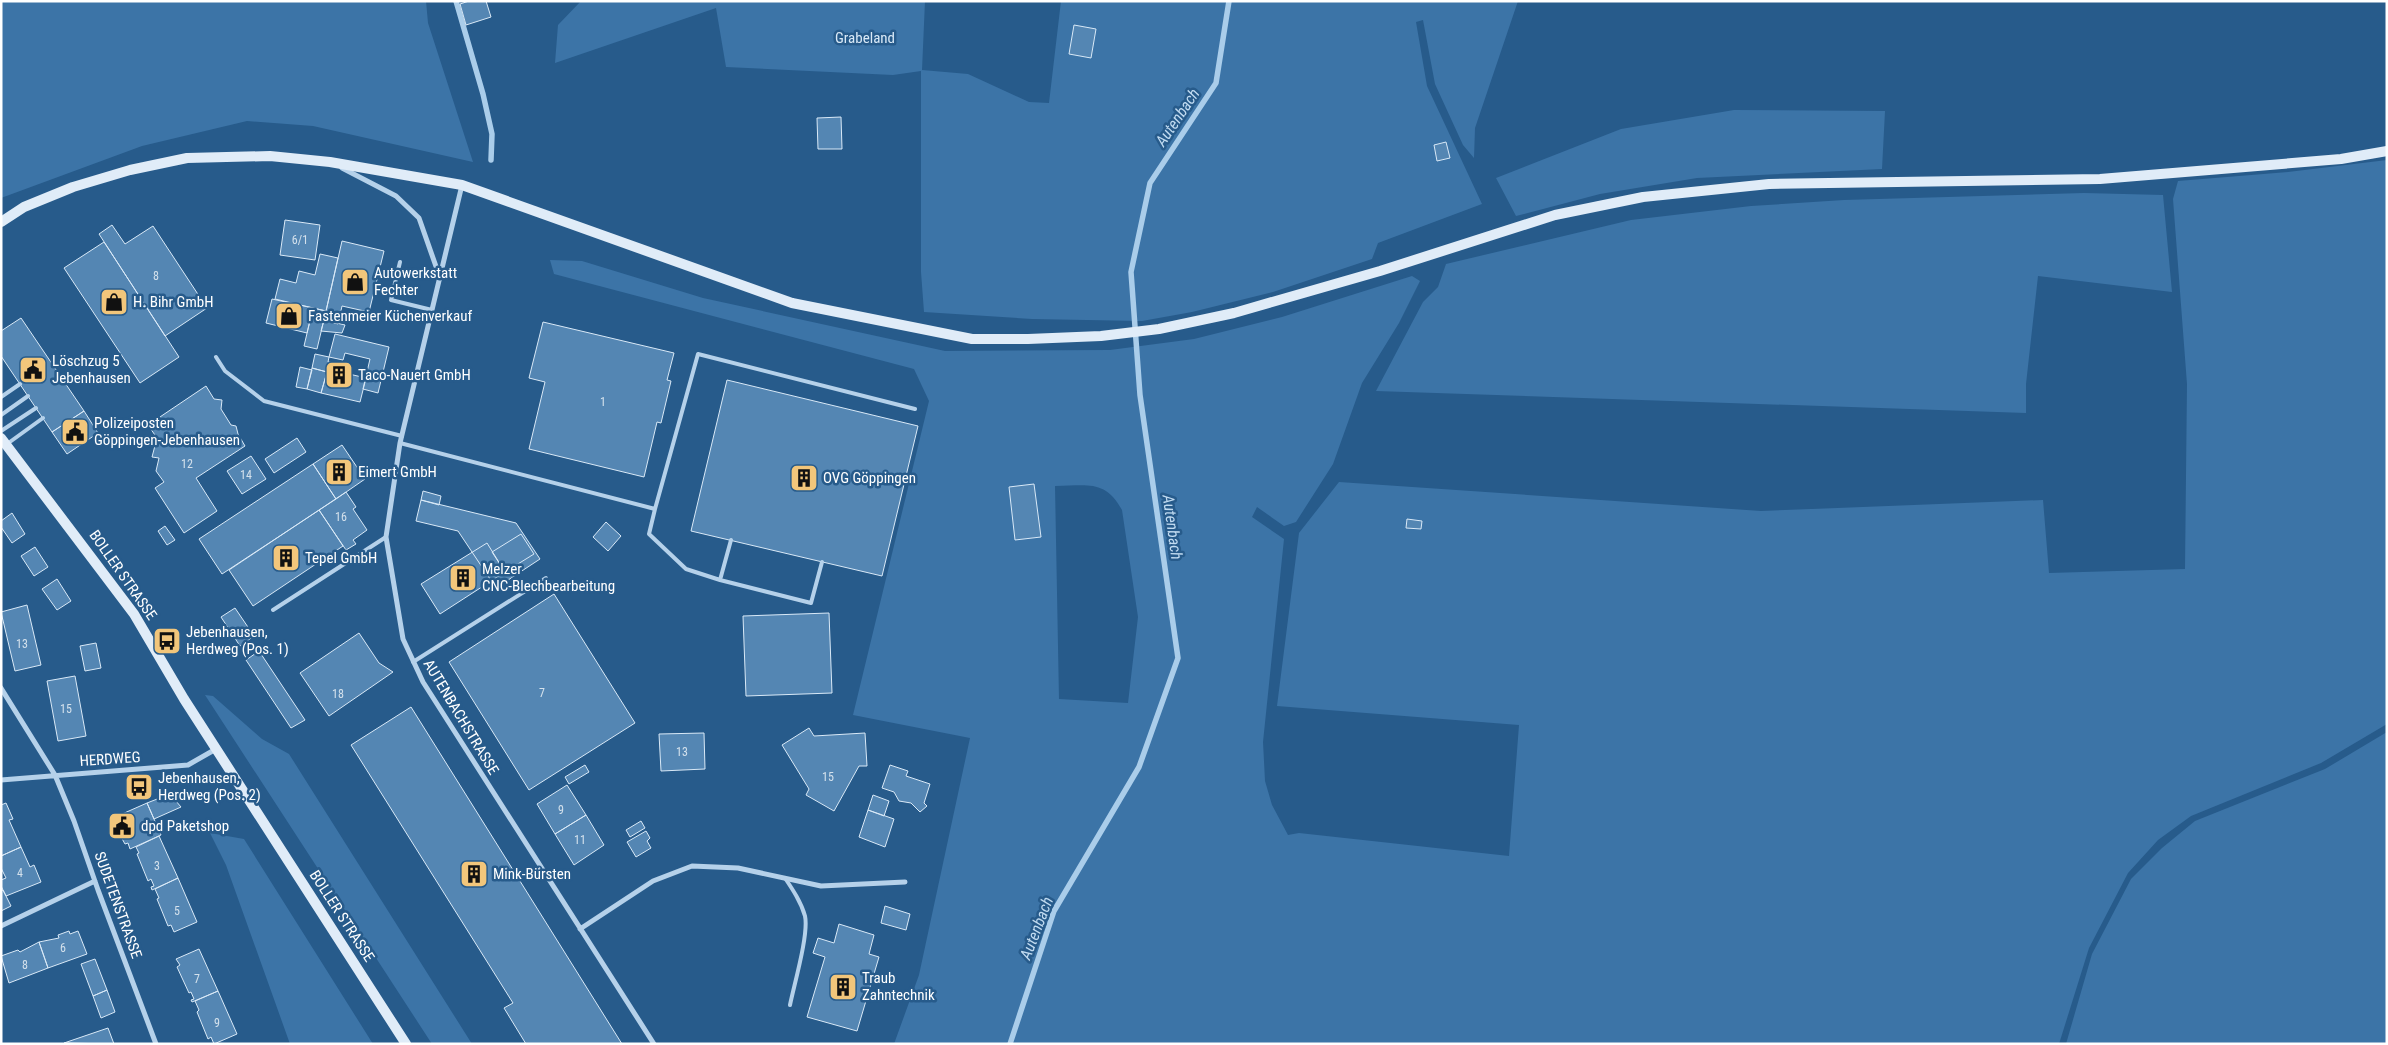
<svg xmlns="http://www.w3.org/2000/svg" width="2388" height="1045" font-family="'Roboto Condensed',sans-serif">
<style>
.green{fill:#3c74a7;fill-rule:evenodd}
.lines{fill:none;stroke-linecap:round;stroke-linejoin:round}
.stream{stroke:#aacdea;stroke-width:5.5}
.building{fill:#5486b3;stroke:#d9e9f7}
.lane{stroke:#b5d1ea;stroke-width:4}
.street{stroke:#b5d1ea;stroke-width:5}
.secondary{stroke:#e0ecf8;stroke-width:10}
.labels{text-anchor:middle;stroke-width:5;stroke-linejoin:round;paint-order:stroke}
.number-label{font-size:12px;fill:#d4e1ec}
.park-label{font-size:15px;fill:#d9e9f7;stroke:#275b8b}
.poi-label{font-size:15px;fill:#fff;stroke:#275b8b;text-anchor:start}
.street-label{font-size:15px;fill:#fff;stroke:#275b8b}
.water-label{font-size:16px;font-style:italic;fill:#c1dbf1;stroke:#275b8b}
</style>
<rect width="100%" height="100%" fill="#275b8b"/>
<path class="green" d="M1 1H426L428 23 473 162 313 126 247 121 142 146 1 198Z
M581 1H925L922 70 968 74 1029 102 1049 103 1061 1H1518L1475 128 1474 158 1463 145 1435 84 1423 20 1416 22 1427 86 1482 204 1378 243 1372 259 1273 292 1192 312 1142 321 1032 319 924 312 921 272V71L893 75 726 67 716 8 555 63 558 25Z
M1734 110 1885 111 1882 169 1697 178 1600 194 1516 216 1496 178 1621 129Z
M2387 160V724L2321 763 2191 816 2158 840 2128 873 2089 948 2059 1044H894L919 975 970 738 853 715 929 401 914 369 554 274 550 260 582 261 703 298 945 351 1110 350 1194 339 1282 317 1412 276 1420 281 1399 323 1362 383 1333 464 1296 522 1284 526 1257 507 1252 517 1284 539 1263 742 1265 781 1272 805 1288 835 1299 833 1509 856 1519 725 1277 706 1299 533 1339 482 1761 511 2043 500 2049 573 2185 569 2187 384 2173 199 2178 181 2288 172ZM1055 486C1087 486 1105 479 1122 510L1138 617 1128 703 1059 699Z
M2084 193 2163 195 2172 292 2038 276 2026 384V413L1376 391 1423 302 1438 287 1446 264 1631 220 1751 206 1844 200Z
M205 695 213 696 262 739 289 754 472 1044H432Z
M2387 732V1044H2066L2092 954 2131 879 2162 848 2195 821 2325 769Z
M210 833 244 839 373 1044H290L226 865Z"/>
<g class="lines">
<path class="stream" d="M456 1 483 94 492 134 491 160
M1010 1044 1054 911 1139 767 1178 658 1140 395 1131 272 1150 183 1216 83 1229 1"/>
</g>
<path class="building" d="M469 1H486L491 17 466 25 460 4Z
M1074 25 1096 29 1091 58 1069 54Z
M841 117 842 149H818L817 118Z
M1446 142 1450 158 1437 161 1434 145Z
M285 220 320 225 315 260 280 255Z
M112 225 125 244 153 226 207 308 165 336 99 234Z
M342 241 384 251 369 312 342 306 338 324 324 320Z
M104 242 179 357 140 383 64 268Z
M320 254 338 258 326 311 275 299 280 279 296 283 299 271 315 275Z
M272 299 313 308 307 333 266 323Z
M313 308 326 311 317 349 304 346Z
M21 318 84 411 52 432 1 356V331Z
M324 320 345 325 342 333 321 331Z
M543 322 674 353 667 380 671 381 661 423 657 422 644 477 529 449 545 382 529 378Z
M335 334 389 347 378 393 363 389 370 359 345 353 343 360 329 357Z
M315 354 329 357 328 362 334 363 332 370 366 378 360 402 321 393 327 372 312 368Z
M300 367 312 370 307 389 296 387Z
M312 368 327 372 321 393 307 389Z
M727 380 918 426 882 576 691 531Z
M206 386 214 399 222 400 221 409 231 425 236 426 238 434 245 446 196 478 217 511 184 533 155 488 164 482 156 471 159 458 152 457 157 438 148 425Z
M84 411 98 433 67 454 52 432Z
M297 438 306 452 274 473 265 459Z
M342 445 365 479 336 499 313 464Z
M251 456 266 479 242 494 227 471Z
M313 464 336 499 222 574 199 539Z
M1034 484 1041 537 1015 540 1009 487Z
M423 491 441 496 439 505 421 500Z
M346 492 356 507 353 509 367 530 353 540 356 544 346 550 319 510Z
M421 500 516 523 540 559 496 588 458 531 416 521Z
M319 510 343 546 253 606 229 570Z
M12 513 25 534 12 543 1 527V521Z
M1407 519 1422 521 1421 529 1406 528Z
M606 522 621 536 608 551 593 537Z
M165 526 175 540 167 545 158 531Z
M521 534 534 554 505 572 492 552Z
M487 543 505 572 440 614 421 584Z
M35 547 48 567 34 576 21 556Z
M57 579 71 601 57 610 42 589Z
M554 594 635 723 529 790 449 662Z
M27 605 41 665 15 671 1 612Z
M235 608 254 636 240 646 221 617Z
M829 613 832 693 746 696 743 616Z
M359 633 379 663 393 672 329 716 300 673Z
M96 643 101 668 85 671 80 646Z
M259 651 305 720 291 728 246 660Z
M75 676 86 736 58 741 47 681Z
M411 707 622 1044H526L504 1008 513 1003 351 745Z
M809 728 814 736 865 733 867 766H859L834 811 806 795 809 789 782 745Z
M704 733 705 769 661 771 659 734Z
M585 765 589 772 569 784 565 777Z
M890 765 908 771 906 776 930 784 924 803 927 806 920 812 911 803 899 801 894 792 882 788Z
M567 785 586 815 555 834 537 804Z
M170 794 181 807 154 819 147 803Z
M873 795 889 801 884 816 868 810Z
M6 803 13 819 9 820 21 847 1 856V805Z
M147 803 161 835 130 849 128 843 125 844 120 835 123 833 120 826 117 827 113 818Z
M868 810 894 819 885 847 859 837Z
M586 815 604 845 574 865 555 834Z
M641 821 645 828 630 837 626 830Z
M646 831 650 838 647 841 651 848 636 857 627 842Z
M159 836 178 878 152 890 151 887 154 886 151 879 148 881 137 854 139 853 136 847Z
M21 847 30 867 34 865 41 882 6 896 1 886V880L6 878 1 868V856Z
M178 878 197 922 174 932 171 925 168 926 157 899 159 898 155 889Z
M3 890 11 906 1 911V891Z
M885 906 910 914 906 930 881 923Z
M839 924 874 935 869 954 879 957 857 1031 807 1017 825 957 813 953 818 938 834 943Z
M69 931 70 934 78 931 87 954 48 968 39 942 59 938 58 935Z
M39 942 48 968 9 983 1 956 18 950 20 952Z
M199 949 218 991 192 1002 191 1000 194 999 191 992 189 993 177 967 180 965 176 959Z
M95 959 107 990 93 996 81 964Z
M107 990 115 1012 101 1018 93 996Z
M218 991 237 1034 214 1044 211 1037 208 1039 197 1012 199 1010 195 1001Z
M108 1028 114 1044 64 1043Z"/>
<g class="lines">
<path class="lane" d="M400 262 391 300 432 310
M216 357 225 371 264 401 402 436
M1 397 20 384
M1 415 28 396
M1 431 36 408
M400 443 655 509 649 534 686 569 720 580 811 603 822 562
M7 444 43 418
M655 509 698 354 915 409
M720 580 731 540
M273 610 386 537
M413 662 546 578
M785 878C793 890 801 902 805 916 809 934 794 985 790 1005"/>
<path class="street" d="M342 168 396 196 419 218 439 275
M462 185 400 443 386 537 403 639 423 682 654 1044
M1 688 55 775 74 821 98 890 156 1044
M1 780 188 765 216 749
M1 926 95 881
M580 929 653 881 692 866 738 868 821 886 905 882"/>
<path class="secondary" d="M1 222 24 207 73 187 130 170 187 158 270 156 330 162 462 185 792 303 972 339H1028L1101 336 1159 329 1234 313 1380 271 1555 215 1643 197 1769 184 2100 179 2341 159 2387 151
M1 438 134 614 184 699 406 1044"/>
</g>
<defs>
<symbol id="shop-square" viewBox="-11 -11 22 22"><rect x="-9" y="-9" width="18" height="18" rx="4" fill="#f2c67b" stroke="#275b8b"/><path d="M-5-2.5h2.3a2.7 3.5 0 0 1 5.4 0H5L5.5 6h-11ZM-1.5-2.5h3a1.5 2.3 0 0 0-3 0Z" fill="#111"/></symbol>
<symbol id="civic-square" viewBox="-11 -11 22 22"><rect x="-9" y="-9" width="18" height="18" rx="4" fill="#f2c67b" stroke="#275b8b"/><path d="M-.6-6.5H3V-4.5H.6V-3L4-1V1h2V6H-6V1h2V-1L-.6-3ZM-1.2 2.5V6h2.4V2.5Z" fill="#111"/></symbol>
<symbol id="building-square" viewBox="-11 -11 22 22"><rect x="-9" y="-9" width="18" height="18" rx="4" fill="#f2c67b" stroke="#275b8b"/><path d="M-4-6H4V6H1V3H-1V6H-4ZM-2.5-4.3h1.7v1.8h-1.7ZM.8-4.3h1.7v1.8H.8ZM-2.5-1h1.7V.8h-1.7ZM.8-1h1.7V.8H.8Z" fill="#111"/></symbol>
<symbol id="bus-square" viewBox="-11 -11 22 22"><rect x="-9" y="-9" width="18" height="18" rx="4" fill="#f2c67b" stroke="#275b8b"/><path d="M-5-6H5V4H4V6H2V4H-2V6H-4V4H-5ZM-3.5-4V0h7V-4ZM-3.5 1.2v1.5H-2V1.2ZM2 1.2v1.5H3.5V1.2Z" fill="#111"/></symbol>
</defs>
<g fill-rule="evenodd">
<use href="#shop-square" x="339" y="266" width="32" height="32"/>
<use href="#shop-square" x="98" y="286" width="32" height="32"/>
<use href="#shop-square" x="273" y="300" width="32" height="32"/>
<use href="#civic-square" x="17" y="354" width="32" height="32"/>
<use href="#building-square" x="323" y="359" width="32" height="32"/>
<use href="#civic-square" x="59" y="416" width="32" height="32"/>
<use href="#building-square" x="323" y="456" width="32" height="32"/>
<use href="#building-square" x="788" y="462" width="32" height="32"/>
<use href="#building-square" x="270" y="542" width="32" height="32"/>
<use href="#building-square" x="447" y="562" width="32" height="32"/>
<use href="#bus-square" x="151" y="625" width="32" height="32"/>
<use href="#bus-square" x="123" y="771" width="32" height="32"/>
<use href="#civic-square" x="106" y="810" width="32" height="32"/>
<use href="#building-square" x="458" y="858" width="32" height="32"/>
<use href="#building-square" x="827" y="971" width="32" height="32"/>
</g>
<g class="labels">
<g class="number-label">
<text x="300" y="244">6/1</text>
<text x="156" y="280">8</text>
<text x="603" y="406">1</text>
<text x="187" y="468">12</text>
<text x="246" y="479">14</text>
<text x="341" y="521">16</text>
<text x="22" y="648">13</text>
<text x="542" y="697">7</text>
<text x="338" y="698">18</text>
<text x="66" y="713">15</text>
<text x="682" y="756">13</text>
<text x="828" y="781">15</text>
<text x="561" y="814">9</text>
<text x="580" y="844">11</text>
<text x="157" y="870">3</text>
<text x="20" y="877">4</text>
<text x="177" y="915">5</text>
<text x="63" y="952">6</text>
<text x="25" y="969">8</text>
<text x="197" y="983">7</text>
<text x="217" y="1027">9</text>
</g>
<g class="park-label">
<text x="865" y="43">Grabeland</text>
</g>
<g class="poi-label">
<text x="374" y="278">Autowerkstatt<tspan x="374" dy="17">Fechter</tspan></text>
<text x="133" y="307">H. Bihr GmbH</text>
<text x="308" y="321">Fastenmeier Küchenverkauf</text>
<text x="52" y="366">Löschzug 5<tspan x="52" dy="17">Jebenhausen</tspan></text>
<text x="358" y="380">Taco-Nauert GmbH</text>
<text x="94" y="428">Polizeiposten<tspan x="94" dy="17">Göppingen-Jebenhausen</tspan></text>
<text x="358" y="477">Eimert GmbH</text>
<text x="823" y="483">OVG Göppingen</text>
<text x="305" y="563">Tepel GmbH</text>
<text x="482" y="574">Melzer<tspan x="482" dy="17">CNC-Blechbearbeitung</tspan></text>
<text x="186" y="637">Jebenhausen,<tspan x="186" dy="17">Herdweg (Pos. 1)</tspan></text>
<text x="158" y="783">Jebenhausen,<tspan x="158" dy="17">Herdweg (Pos. 2)</tspan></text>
<text x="141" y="831">dpd Paketshop</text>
<text x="493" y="879">Mink-Bürsten</text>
<text x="862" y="983">Traub<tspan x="862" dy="17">Zahntechnik</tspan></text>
</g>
<g class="street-label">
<text transform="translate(123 575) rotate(55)" y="5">BOLLER STRASSE</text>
<text transform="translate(461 717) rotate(59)" y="5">AUTENBACHSTRASSE</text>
<text transform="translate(110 759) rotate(-4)" y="5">HERDWEG</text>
<text transform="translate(118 905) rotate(70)" y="5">SUDETENSTRASSE</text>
<text transform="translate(342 916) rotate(57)" y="5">BOLLER STRASSE</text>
</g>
<g class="water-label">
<text transform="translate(1177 117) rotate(-56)" y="6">Autenbach</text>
<text transform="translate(1173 527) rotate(82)" y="6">Autenbach</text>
<text transform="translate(1036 928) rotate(-69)" y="6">Autenbach</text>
</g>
</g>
<rect width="2388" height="1045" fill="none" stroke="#ffffff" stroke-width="5"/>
</svg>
